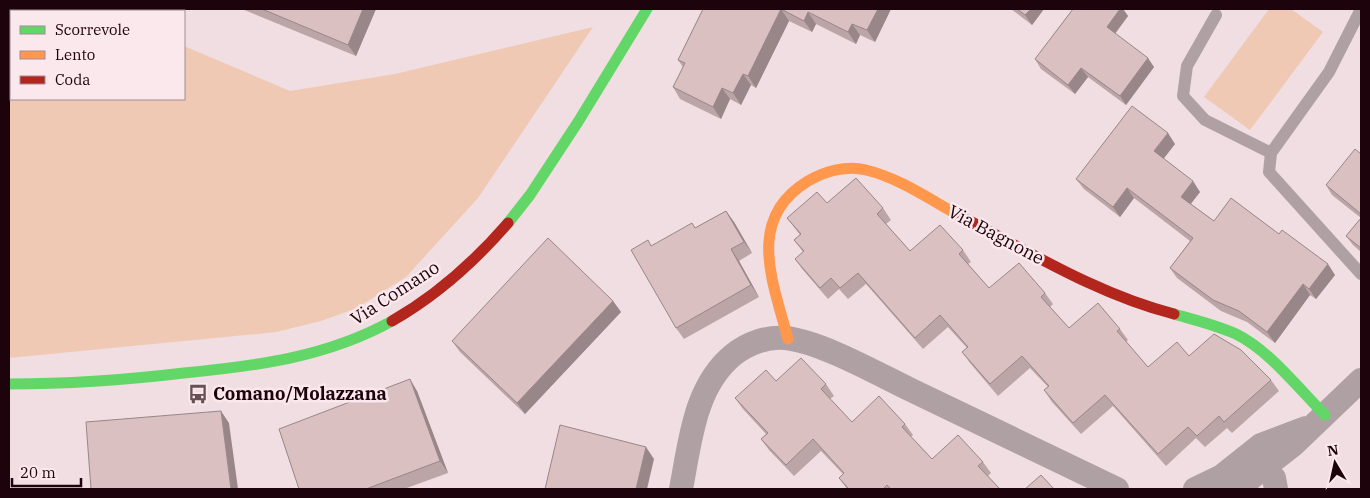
<svg xmlns="http://www.w3.org/2000/svg" width="1370" height="498" font-family="'IBM Plex Serif',serif">
<style>
.green{fill:#efc9b4}
.lines{fill:none;stroke-linecap:round;stroke-linejoin:round}
.lane{stroke:#afa0a4;stroke-width:12}
.street{stroke:#afa0a4;stroke-width:24}
.fast{stroke:#63d668;stroke-width:11}
.slow{stroke:#ff974d;stroke-width:11}
.jam{stroke:#b3261e;stroke-width:11}
.wall{fill:#bca5a7}
.shaded-wall{fill:#998688}
.building{fill:#dbc0c2;stroke:#998688}
.labels{text-anchor:middle;stroke-width:5;stroke-linejoin:round;paint-order:stroke}
.street-label{font-size:18px;fill:#1d030c;stroke:#fae8ed}
.poi-label{font-size:18px;font-weight:bold;fill:#1d030c;stroke:#fae8ed;text-anchor:start}
</style>
<rect width="100%" height="100%" fill="#f0dee2"/>
<path class="green" d="M9 9H113L114 11H11V99H184V46L290 91 395 74 593 27 478 198 406 277 357 308 321 321 276 332 9 358Z
M1269 9H1291L1323 32 1250 130 1204 97Z"/>
<g class="lines">
<path class="lane" d="M1361 9 1329 72 1271 153 1269 172 1361 274
M1216 15 1187 66 1183 96 1205 120 1271 153"/>
<path class="street" d="M1274 478 1276 489
M681 489C690 443 694 387 733 355 748 343 768 336 786 338 821 342 876 373 909 389 978 422 1047 456 1117 489
M1195 489 1222 476 1261 445 1306 428
M1237 489 1293 445 1361 380"/>
<path class="fast" d="M508 223 530 195 578 122 647 9
M1174 314C1195 320 1216 325 1236 334 1269 350 1299 389 1325 415
M9 384C67 384 125 380 184 373 257 366 327 357 392 321"/>
<path class="slow" d="M788 339C773 282 745 219 808 181 825 171 847 165 866 170 900 178 932 201 962 217"/>
<path class="jam" d="M962 217C1031 253 1099 295 1174 314
M392 321C436 296 475 261 508 223"/>
</g>
<path class="wall" d="M242 9H376L356 56Z
M703 9H891L875 42 860 35 856 44 816 24 812 32 789 21 756 88 751 85 741 105 730 99 721 119 680 99 673 87 683 67 678 60Z
M1011 9H1044L1032 25Z
M1073 9H1123L1128 16 1115 34 1154 67 1126 105 1088 77 1075 94 1041 69 1035 59Z
M1175 144 1163 159 1200 192 1191 204 1214 221 1279 234 1335 275 1316 299 1310 295 1275 343 1247 322 1221 311 1177 278 1170 268 1190 241 1134 198 1120 217 1084 189 1076 179Z
M1361 154V252L1353 245 1346 236 1361 218 1332 195 1326 185Z
M827 203 883 208 891 220 886 224 910 251 963 250 971 262 968 264 989 288 1045 293 1053 304 1050 307 1069 328 1120 329 1128 340 1126 342 1148 367 1189 356 1271 380 1279 391 1232 433 1227 428 1205 447 1196 438 1166 466 1113 406 1081 434 1052 402 1044 390 1048 387 1030 368 998 396 970 363 962 352 967 348 948 327 923 349 866 284 848 299 839 289 828 299 803 270 795 259 803 252 794 240 800 235 787 218Z
M726 211 734 222 752 253 739 261 759 297 684 339 676 328 652 246 695 228Z
M613 301 621 312 525 414 460 352 452 341Z
M776 381 826 384 834 396 830 399 852 422 905 424 913 435 911 437 932 459 983 462 991 473 988 476 1000 489H847L839 478 843 474 821 451 794 476 769 450 761 439 766 434 743 409 735 398Z
M417 391 448 473 404 489H299Z"/>
<path class="shaded-wall" d="M363 9H376L356 56 348 45Z
M781 9 789 21 756 88 748 76Z
M878 9H891L875 42 867 30Z
M1031 9H1044L1032 25 1025 15Z
M1120 9H1123L1128 16 1113 36 1107 27Z
M808 12 816 24 812 32 804 21Z
M852 24 860 35 856 44 848 32Z
M1148 58 1154 67 1126 105 1120 96Z
M1081 68 1088 77 1075 94 1068 85Z
M743 74 751 85 741 105 733 93Z
M722 88 730 99 721 119 713 107Z
M1168 133 1175 144 1161 162 1154 151Z
M1193 181 1200 192 1188 207 1181 197Z
M1127 188 1134 198 1120 217 1113 207Z
M726 211 734 222 752 253 744 242Z
M731 249 739 261 759 297 751 285Z
M1328 264 1335 275 1316 299 1309 289Z
M1303 284 1310 295 1275 343 1267 332Z
M613 301 621 312 525 414 517 403Z
M410 379 417 391 448 473 440 461Z
M221 411 229 423 238 489H231Z
M646 447 654 459 647 489H636Z"/>
<path class="building" d="M262 9H363L348 45Z
M703 9H878L867 30 852 24 848 32 808 12 804 21 781 9 748 76 743 74 733 93 722 88 713 107 673 87 685 63 678 60Z
M1017 9H1031L1025 15Z
M1073 9H1120L1107 27 1148 58 1120 96 1081 68 1068 85 1035 59Z
M1132 106 1168 133 1154 151 1193 181 1181 197 1214 221 1231 198 1279 234 1282 230 1328 264 1309 289 1303 284 1267 332 1239 311 1213 300 1170 268 1193 238 1127 188 1113 207 1076 179Z
M1355 149 1361 154V214L1326 185Z
M856 178 883 208 877 214 910 251 940 225 963 250 959 254 989 288 1019 263 1045 293 1041 297 1069 328 1098 303 1120 329 1117 331 1148 367 1177 342 1189 356 1214 334 1241 350 1271 380 1224 422 1219 416 1197 436 1188 427 1158 454 1105 395 1073 423 1044 390 1049 386 1022 356 990 384 962 352 968 347 940 315 915 338 858 273 840 288 831 278 820 288 795 259 804 251 794 240 801 234 787 218 817 192 827 203Z
M726 211 744 242 731 249 751 285 676 328 631 250 648 240 651 246 692 223 695 228Z
M1361 218V248L1346 236Z
M548 238 613 301 517 403 452 341Z
M801 358 826 384 821 389 852 422 879 396 905 424 902 427 932 459 958 435 983 462 978 466 1000 489H891L887 485 883 489H849L839 478 844 473 813 439 786 465 761 439 768 433 735 398 766 370 776 381Z
M410 379 440 461 366 489H299L279 429Z
M221 411 231 489H91L86 422Z
M560 425 646 447 636 489H545Z
M1041 475 1054 489H1025Z"/>
<defs>
<symbol id="bus-bare" viewBox="-9 -9 18 18"><path d="M-5-6H5V4H4V6H2V4H-2V6H-4V4H-5ZM-3.5-4V0h7V-4ZM-3.5 1.2v1.5H-2V1.2ZM2 1.2v1.5H3.5V1.2Z" fill="#675057" stroke="#fae8ed" stroke-width="2.5" paint-order="stroke"/></symbol>
</defs>
<g fill-rule="evenodd">
<use href="#bus-bare" x="184" y="380" width="28" height="28"/>
</g>
<g class="labels">
<g class="street-label">
<text transform="translate(996 235) rotate(28)" y="6">Via Bagnone</text>
<text transform="translate(395 293) rotate(-33)" y="6">Via Comano</text>
</g>
<g class="poi-label">
<text x="213" y="400">Comano/Molazzana</text>
</g>
</g>
<rect width="1370" height="498" fill="none" stroke="#1d030c" stroke-width="20"/>
<rect x="10" y="10" width="175" height="90" fill="#fae8ed" stroke="#a28c93"/>
<rect x="20" y="26" width="25" height="8" fill="#63d668" stroke="#a28c93"/>
<text x="55" y="35" font-size="15" fill="#1d030c">Scorrevole</text>
<rect x="20" y="51" width="25" height="8" fill="#ff974d" stroke="#a28c93"/>
<text x="55" y="60" font-size="15" fill="#1d030c">Lento</text>
<rect x="20" y="76" width="25" height="8" fill="#b3261e" stroke="#a28c93"/>
<text x="55" y="85" font-size="15" fill="#1d030c">Coda</text>
<g transform="translate(1335 463) rotate(351)" stroke="#fae8ed" stroke-width="4" paint-order="stroke">
<path d="M0-4L9 19L0 12L-9 19Z" fill="#1d030c"/>
<text y="-8" font-size="14" font-weight="bold" text-anchor="middle" fill="#1d030c">N</text>
</g>
<path d="M12 478v8h69v-8" fill="none" stroke="#1d030c" stroke-width="2.5"/>
<text x="20" y="478" font-size="15" fill="#1d030c" stroke="#fae8ed" stroke-width="4" paint-order="stroke">20 m</text>
</svg>
